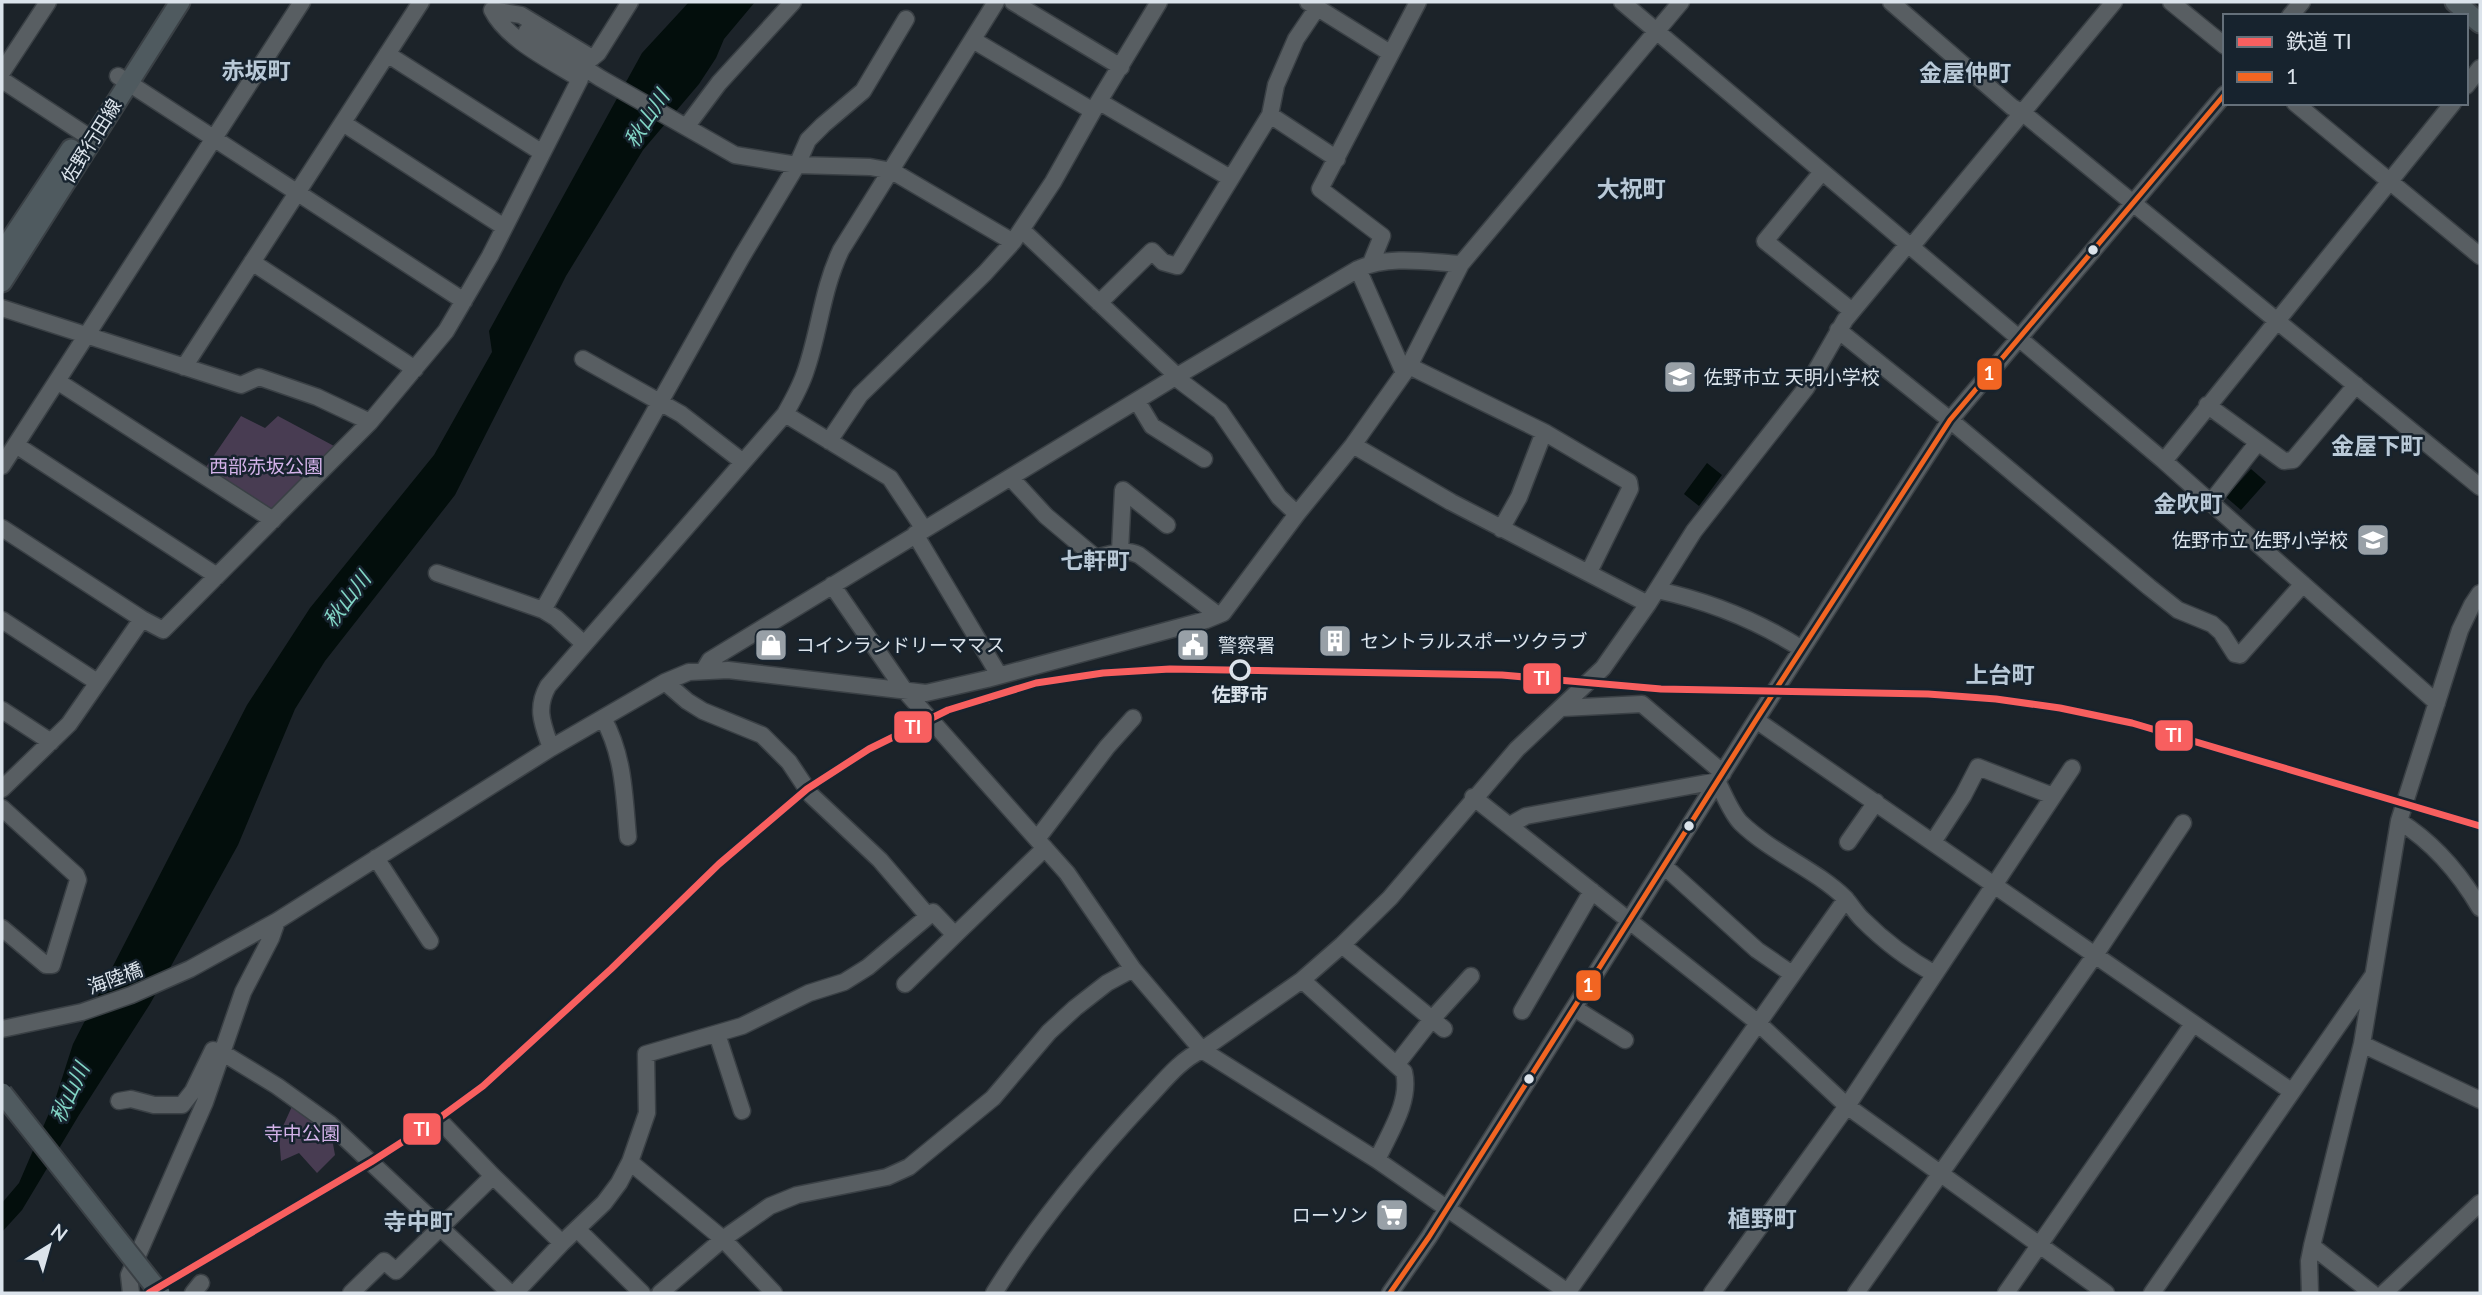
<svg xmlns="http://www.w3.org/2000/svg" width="2482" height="1295" font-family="Lato,'Noto Sans JP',sans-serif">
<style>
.green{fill:#483c52}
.water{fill:#030e0c}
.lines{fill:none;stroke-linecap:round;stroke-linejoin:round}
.minor-casing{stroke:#3a4045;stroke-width:19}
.major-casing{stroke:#3a4045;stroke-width:23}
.minor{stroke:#585e62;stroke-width:16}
.major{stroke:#4f5a5f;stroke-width:19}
.rail-casing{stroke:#545a5f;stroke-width:6}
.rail{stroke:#17232e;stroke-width:3.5;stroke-dasharray:10;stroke-linecap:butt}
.major-bridge-casing{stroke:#3a4045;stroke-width:23;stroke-linecap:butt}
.major-bridge{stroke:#4f5a5f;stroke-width:19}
.bus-1-casing{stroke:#17232e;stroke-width:10}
.bus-1{stroke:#f26522;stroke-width:5}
.rail-1-casing{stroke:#17232e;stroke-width:12}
.rail-1{stroke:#f85f5f;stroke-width:7}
.bus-dot{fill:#dbe3eb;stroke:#17232e;stroke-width:2.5}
.stop-dot{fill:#17232e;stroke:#dbe3eb;stroke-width:3.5}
.labels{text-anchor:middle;stroke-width:5;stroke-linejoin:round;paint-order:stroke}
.street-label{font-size:19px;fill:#dbe3eb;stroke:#17232e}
.poi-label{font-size:19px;fill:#dbe3eb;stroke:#17232e;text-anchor:start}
.park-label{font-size:19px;fill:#d3b2e9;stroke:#17232e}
.stop-label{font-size:19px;font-weight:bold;fill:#dbe3eb;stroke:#17232e}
.water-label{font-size:21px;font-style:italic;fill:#82d5c5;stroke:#17232e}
.quarter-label{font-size:23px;font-weight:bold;fill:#b9c9d7;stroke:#17232e}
.line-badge{stroke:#17232e;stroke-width:2.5}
.badge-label{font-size:19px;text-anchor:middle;font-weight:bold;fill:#fff}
</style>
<rect width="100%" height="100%" fill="#1c2329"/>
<path class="green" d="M241 416 265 428 278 416 334 446 272 513 204 470Z
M294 1102 330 1127 335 1155 317 1173 299 1153 281 1161 279 1135Z"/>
<path class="water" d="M689 2H755L724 39 716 58 699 84 643 150 566 276 455 495 325 661 295 709 238 845 150 1004 79 1115 22 1210 2 1232V1203L19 1183 56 1097 73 1044 247 705 310 608 434 455 492 352 489 331 642 53Z
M1707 463 1722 475 1699 506 1684 494Z
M2251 469 2266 482 2241 510 2226 497Z"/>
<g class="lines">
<defs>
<path id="minor" d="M1013 2 1121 67
M1308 2 1390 53
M1622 2 2164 461 2437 703
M1891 2 2012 107 2023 113 2480 487
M2171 2 2225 46
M492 10 521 15 592 58 598 53 630 2
M2290 16 2302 2
M527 31 600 78 735 155 797 165 870 167 892 171 1013 242 1053 182 1093 111 1159 2
M973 40 1093 111
M387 54 541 152
M2 72 48 2
M118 76 464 301
M2 80 92 139
M2466 86 2480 68
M1100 102 1230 178
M2295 103 2480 256
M1270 115 1337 159
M343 123 504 227
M686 127 719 83 793 2
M1822 172 1765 241 1852 311
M1022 230 1177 376
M1911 247 2114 2
M252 262 415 369
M1371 263 1382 236 1320 189 1418 2
M1358 269 1404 373
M1099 303 1152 251 1163 262 1177 266 1270 115 1276 85 1296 39 1317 8
M2 308 241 385 259 377 317 397 370 422 446 331 490 256 580 79C552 61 507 40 492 10
M1838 330 1950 420 2149 587 2178 610 2212 624 2221 632 2235 654 2240 655 2303 584
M583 359 681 414 743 462
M1409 366 1544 432 1629 482 1630 489 1589 572
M184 367 421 2
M1175 377 1220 411 1279 497 1297 514
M57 381 273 520
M1137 401 1152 426 1204 459
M2207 405 2284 461 2293 460 2356 385
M785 414 890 478 924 529
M829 441 860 395 985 273 1013 242
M16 445 217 576
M1353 445 1451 502 1648 604
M2164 461 2453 103
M2 466 302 2
M1011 478 1046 516 1096 558C1111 554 1124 548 1139 555L1218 615
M2211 502 2258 442
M2 528 142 619
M1501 529 1519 497 1544 432
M915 534 999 675
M1120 551 1123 490 1167 525
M437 573 543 610 556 618 583 643
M832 585 905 691 1067 873 1133 969 1202 1050 1377 1160 1569 1293
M1657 590C1708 601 1758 621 1802 649
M543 610 741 258 797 165 808 140 823 125 863 91 906 19
M2 620 97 682
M704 670 710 660 1177 376 1358 269C1390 255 1427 262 1461 264
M665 682 687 701 703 711 762 735 789 762 811 795 880 860 928 916
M1562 708 1642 704 1723 773
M2 710 51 742
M603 718C624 756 624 794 628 837
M1756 720 2291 1091
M551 748C543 725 535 709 548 686L785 414C793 400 801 386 806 370 820 329 822 290 841 250L996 2
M2 789 69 724 142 619 163 630 370 422
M1473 797 1757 1022 1847 1106 2106 1293
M2 808 76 875 78 880 52 965H46L2 928
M2399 821C2434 843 2459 872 2480 908
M1510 825 1526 816 1717 781C1724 794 1731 813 1741 823 1772 853 1815 869 1845 898 1851 905 1856 913 1862 919 1883 940 1909 960 1935 974
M1037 839 1107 747 1133 718
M1848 842 1876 802
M1933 842 1963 796 1978 767 2053 796
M376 858 430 941
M1664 866 1757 950 1792 974
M1342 945 1444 1029
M1302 980 1404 1072C1411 1102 1389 1133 1377 1160
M905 984 955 935
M1574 1008 1625 1040
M1522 1011 1592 891
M2 1029 82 1012 131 995 190 969 277 921 551 748 665 682 689 672 728 670 926 693 987 679 1206 620 1223 613 1297 514 1353 445 1409 366 1461 264 1681 2
M717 1034 742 1111
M2362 1044 2480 1100
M1396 1065 1432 1019 1471 976
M119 1101 131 1099 154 1105H182L193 1091 213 1050 223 1053 277 1086 330 1124 510 1293
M444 1125 493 1176 562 1243
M630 1162 723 1239 774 1293
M577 1229 642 1293
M2312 1246 2372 1293
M131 1293 129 1275 205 1102 243 992 271 938 277 921
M193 1293 201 1283
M351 1293 384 1261 396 1271 493 1176
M515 1293 562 1243 604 1203 619 1183 630 1162 647 1113 646 1054 742 1026 809 993 844 982 868 967 933 912 955 935 1045 848
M660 1293 723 1239 770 1206 797 1195 887 1177 909 1167 993 1098 1049 1032 1075 1008 1107 983 1133 969
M994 1293C1037 1224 1091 1159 1147 1099 1164 1081 1180 1060 1202 1050L1302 980 1342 945 1390 898 1517 749 1603 668 1648 604 1694 531 1806 388 1845 320 1908 244
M1390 1293 1429 1237 1756 720 1950 420 2225 94
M1567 1293 1846 899
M1712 1293 1847 1106 2072 768
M1856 1293 2095 955 2183 823
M2006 1293 2193 1024
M2152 1293 2372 977
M2310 1293 2309 1261 2312 1246 2362 1044 2399 821 2460 630 2472 605 2480 593
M2384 1293 2480 1203"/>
<path id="major" d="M2455 2 2480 23
M2 253 71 149
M2 282 180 2"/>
</defs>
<use href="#minor" class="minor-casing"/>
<use href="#major" class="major-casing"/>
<use href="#minor" class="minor"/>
<use href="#major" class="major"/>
<defs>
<path id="rail" d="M974 702 988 701"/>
</defs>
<use href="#rail" class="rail-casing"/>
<use href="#rail" class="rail"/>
<defs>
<path id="major-bridge" d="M2 1093 160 1293"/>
</defs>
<use href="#major-bridge" class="major-bridge-casing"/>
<use href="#major-bridge" class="major-bridge"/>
<defs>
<path id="bus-1" d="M1390 1293 1429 1237 1756 720 1950 420 2225 94"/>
</defs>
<use href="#bus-1" class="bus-1-casing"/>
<use href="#bus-1" class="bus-1"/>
<defs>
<path id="rail-1" d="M149 1293 371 1162 438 1119 483 1086 611 969 719 864 807 789 869 749 948 710 1036 683 1103 673 1170 669 1502 675 1661 689 1928 694 1996 699 2060 708 2132 723 2480 826"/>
</defs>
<use href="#rail-1" class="rail-1-casing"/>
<use href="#rail-1" class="rail-1"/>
</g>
<defs>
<symbol id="school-square" viewBox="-11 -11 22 22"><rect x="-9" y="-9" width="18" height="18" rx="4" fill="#98a0a7" stroke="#17232e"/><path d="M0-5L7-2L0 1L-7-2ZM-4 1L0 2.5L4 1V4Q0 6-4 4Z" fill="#fff"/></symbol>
<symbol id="building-square" viewBox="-11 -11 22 22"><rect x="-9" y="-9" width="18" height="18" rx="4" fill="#98a0a7" stroke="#17232e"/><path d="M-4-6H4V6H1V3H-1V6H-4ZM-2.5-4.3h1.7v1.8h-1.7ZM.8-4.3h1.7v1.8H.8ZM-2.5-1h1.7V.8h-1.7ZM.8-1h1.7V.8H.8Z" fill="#fff"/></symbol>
<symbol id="shop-square" viewBox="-11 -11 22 22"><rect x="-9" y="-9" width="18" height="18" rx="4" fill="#98a0a7" stroke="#17232e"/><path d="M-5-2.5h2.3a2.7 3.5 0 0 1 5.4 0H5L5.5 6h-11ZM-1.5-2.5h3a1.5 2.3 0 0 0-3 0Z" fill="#fff"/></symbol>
<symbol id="civic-square" viewBox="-11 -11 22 22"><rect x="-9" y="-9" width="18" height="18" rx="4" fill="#98a0a7" stroke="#17232e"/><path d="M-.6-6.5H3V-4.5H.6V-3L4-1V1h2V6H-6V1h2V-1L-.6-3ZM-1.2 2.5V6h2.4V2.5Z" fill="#fff"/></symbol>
<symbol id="supermarket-square" viewBox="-11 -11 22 22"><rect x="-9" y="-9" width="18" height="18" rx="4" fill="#98a0a7" stroke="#17232e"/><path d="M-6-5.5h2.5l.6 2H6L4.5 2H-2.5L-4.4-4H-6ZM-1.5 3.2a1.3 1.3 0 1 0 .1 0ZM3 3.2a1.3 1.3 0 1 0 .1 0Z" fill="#fff"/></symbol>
</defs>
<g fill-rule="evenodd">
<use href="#school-square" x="1661" y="358" width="38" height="38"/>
<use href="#school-square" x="2354" y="521" width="38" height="38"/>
<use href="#building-square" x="1316" y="622" width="38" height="38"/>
<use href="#shop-square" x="752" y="626" width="38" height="38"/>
<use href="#civic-square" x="1174" y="626" width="38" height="38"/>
<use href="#supermarket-square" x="1373" y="1196" width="38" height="38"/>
</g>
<g class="bus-dot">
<circle cx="2093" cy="250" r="6"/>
<circle cx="1689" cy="826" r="6"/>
<circle cx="1529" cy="1079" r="6"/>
</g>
<circle class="stop-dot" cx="1240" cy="670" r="9"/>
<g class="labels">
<g class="street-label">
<text transform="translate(91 141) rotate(-58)" y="7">佐野行田線</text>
<text transform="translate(115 978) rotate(-20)" y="7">海陸橋</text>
</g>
<g class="poi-label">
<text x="1704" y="384">佐野市立 天明小学校</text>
<text x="2348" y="547" text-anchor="end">佐野市立 佐野小学校</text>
<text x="1360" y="648">セントラルスポーツクラブ</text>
<text x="796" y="652">コインランドリーママス</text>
<text x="1218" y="652">警察署</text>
<text x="1368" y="1222" text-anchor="end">ローソン</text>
</g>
<g class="park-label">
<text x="266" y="473">西部赤坂公園</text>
<text x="302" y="1140">寺中公園</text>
</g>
<g class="stop-label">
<text x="1240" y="701">佐野市</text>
</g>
<g class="water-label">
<text transform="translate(647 119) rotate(-57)" y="7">秋山川</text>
<text transform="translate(347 600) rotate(-53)" y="7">秋山川</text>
<text transform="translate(70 1093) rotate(-65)" y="7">秋山川</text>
</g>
<g class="quarter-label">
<text x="256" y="79">赤坂町</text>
<text x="1965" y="81">金屋仲町</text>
<text x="1631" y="197">大祝町</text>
<text x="2377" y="454">金屋下町</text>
<text x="2188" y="512">金吹町</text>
<text x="1095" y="569">七軒町</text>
<text x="2000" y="683">上台町</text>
<text x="1762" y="1227">植野町</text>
<text x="418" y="1230">寺中町</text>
</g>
</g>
<g class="line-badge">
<rect x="1976" y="357" width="27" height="34" rx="7" fill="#f26522"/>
<rect x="1522" y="662" width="40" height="33" rx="7" fill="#f85f5f"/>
<rect x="893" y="710" width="40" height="34" rx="7" fill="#f85f5f"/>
<rect x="2154" y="719" width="40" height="33" rx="7" fill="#f85f5f"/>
<rect x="1575" y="969" width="27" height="33" rx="7" fill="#f26522"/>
<rect x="402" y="1112" width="40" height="34" rx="7" fill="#f85f5f"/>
</g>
<g class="badge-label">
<text x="1989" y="380">1</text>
<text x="1542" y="685">TI</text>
<text x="913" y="734">TI</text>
<text x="2174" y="742">TI</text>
<text x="1588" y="992">1</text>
<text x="422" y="1136">TI</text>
</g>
<rect width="2482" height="1295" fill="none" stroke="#dbe3eb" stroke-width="7"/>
<rect x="2223" y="14" width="245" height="91" fill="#17232e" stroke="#65707a" stroke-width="2"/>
<rect x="2237" y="37" width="35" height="10" fill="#f85f5f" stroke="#65707a" stroke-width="2"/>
<text x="2286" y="49" font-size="21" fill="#dbe3eb">鉄道 TI</text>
<rect x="2237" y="72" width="35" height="10" fill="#f26522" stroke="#65707a" stroke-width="2"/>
<text x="2286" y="84" font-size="21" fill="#dbe3eb">1</text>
<g transform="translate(49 1246) rotate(37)" stroke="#17232e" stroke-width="5" paint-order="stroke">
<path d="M0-5L12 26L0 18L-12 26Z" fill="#dbe3eb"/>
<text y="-10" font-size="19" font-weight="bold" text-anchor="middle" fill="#dbe3eb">N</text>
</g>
</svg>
